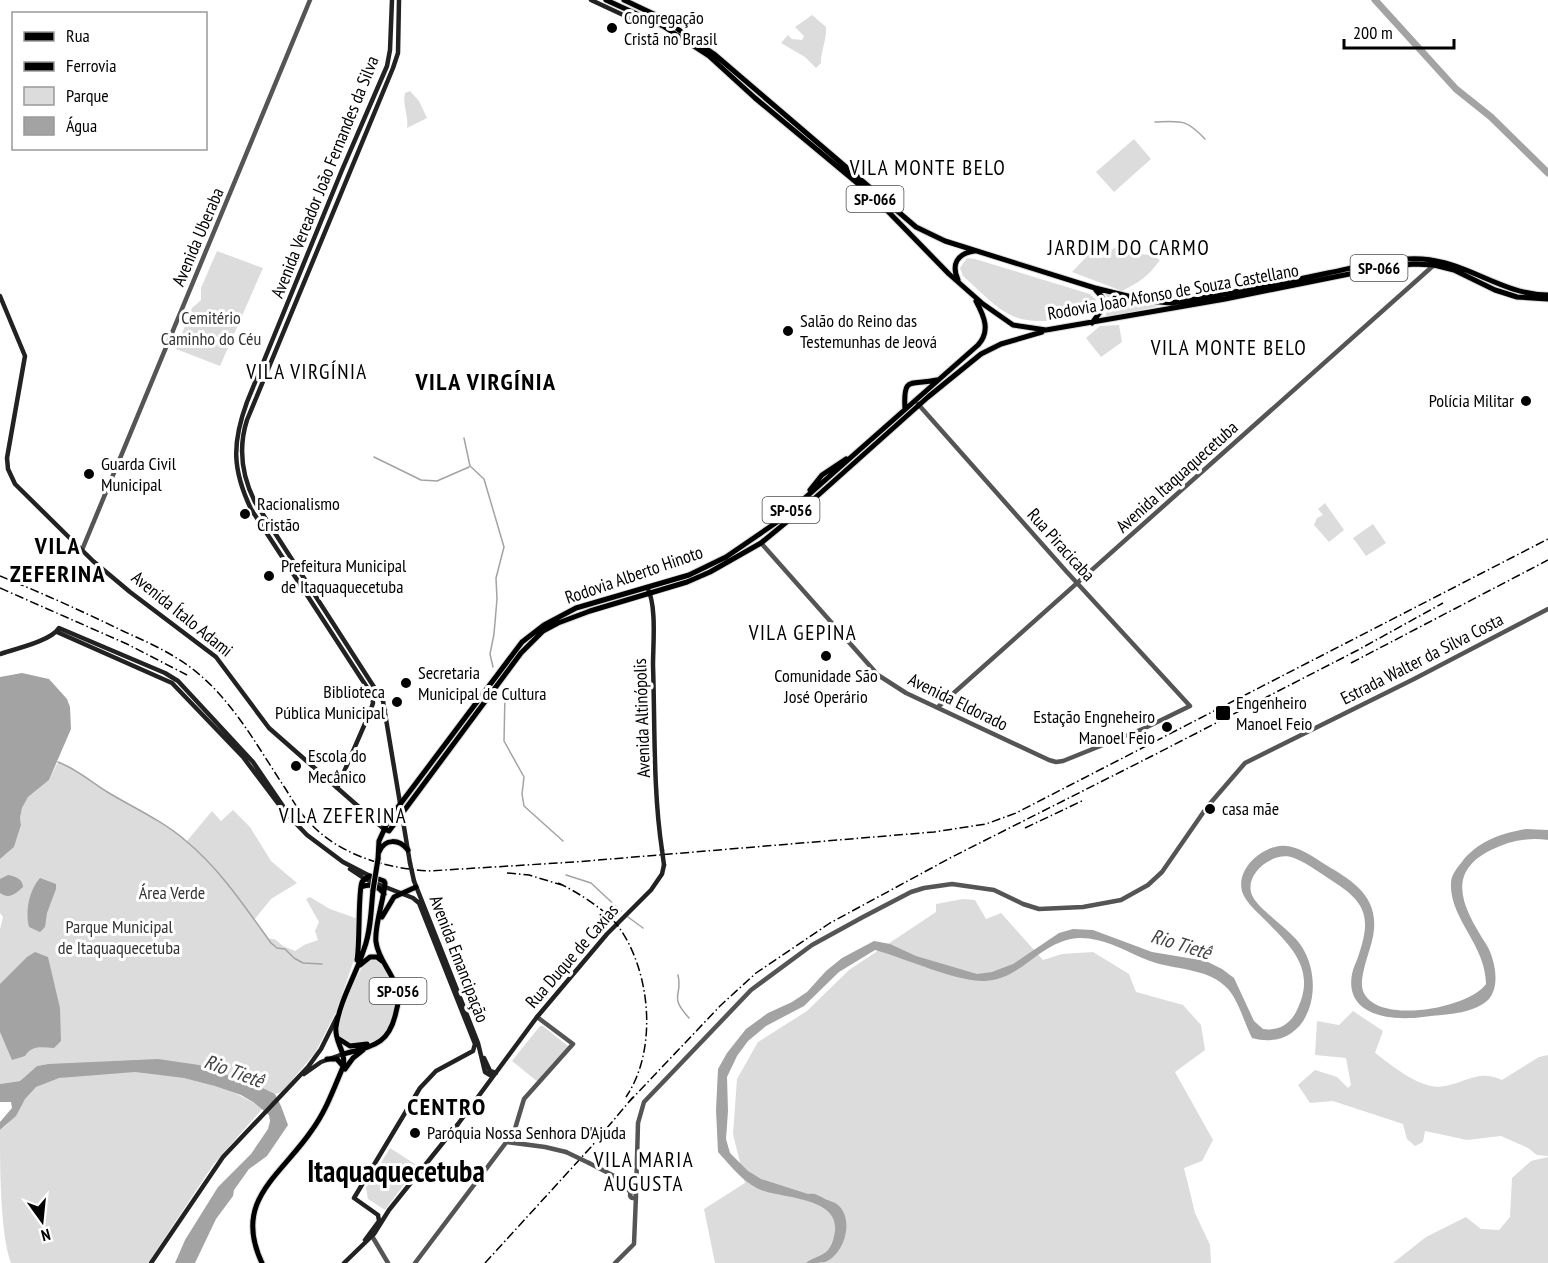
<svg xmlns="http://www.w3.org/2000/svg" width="1548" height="1263" font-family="'PT Sans Narrow',sans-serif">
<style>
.green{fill:#dcdcdc}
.water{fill:#a3a3a3}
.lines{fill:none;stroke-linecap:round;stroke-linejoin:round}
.stream{stroke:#a3a3a3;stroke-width:1.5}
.river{stroke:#a3a3a3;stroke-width:7}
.primary-casing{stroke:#dbdbdb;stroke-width:7}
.tertiary{stroke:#555;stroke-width:4.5}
.secondary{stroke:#222;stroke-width:4.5}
.primary{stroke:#000;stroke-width:5}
.rail{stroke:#000;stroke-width:1.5;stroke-dasharray:9 3 1.5 3;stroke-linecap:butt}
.primary-bridge-casing{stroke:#dbdbdb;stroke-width:7;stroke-linecap:butt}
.tertiary-bridge{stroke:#555;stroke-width:4.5}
.secondary-bridge{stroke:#222;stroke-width:4.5}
.primary-bridge{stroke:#000;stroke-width:5}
.poi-dot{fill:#000;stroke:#fff;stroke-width:2}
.labels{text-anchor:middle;stroke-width:6;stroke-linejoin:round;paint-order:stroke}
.shield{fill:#fff;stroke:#4c4c4c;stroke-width:1.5}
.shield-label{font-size:16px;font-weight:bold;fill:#000}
.poi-label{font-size:18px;fill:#000;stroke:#fff;text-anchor:start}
.street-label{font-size:18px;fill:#000;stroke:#fff}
.park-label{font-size:18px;fill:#333;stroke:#fff}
.water-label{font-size:20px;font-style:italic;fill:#444;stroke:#fff}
.quarter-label{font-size:21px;letter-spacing:1.5px;fill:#000;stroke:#fff}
.district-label{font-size:24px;font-weight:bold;letter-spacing:1.5px;fill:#000;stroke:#fff}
.town-label{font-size:30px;font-weight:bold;fill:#000;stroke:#fff}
</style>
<rect width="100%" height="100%" fill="#fff"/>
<path class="green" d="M812 15 826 27C827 39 821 50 821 63L816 68 805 57 781 43 788 35 792 39 802 40 804 36 795 27Z
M410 91 419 101 427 118 407 128C409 116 402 105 405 93Z
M1134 139 1151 159 1114 192 1096 172Z
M1123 241 1138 254 1151 255 1160 260C1149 276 1138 283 1122 291L1072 272 1091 252 1102 258Z
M217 251 263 268 220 366 176 349 192 308 201 300V288Z
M967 258 975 259 1090 294 1096 300V306C1087 314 1077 315 1066 318 1012 329 1001 310 963 276L960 268Z
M1105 293 1141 303 1159 306 1105 318 1109 302Z
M1119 325 1122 342 1101 357 1086 338 1100 326Z
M1325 503 1344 530 1329 542 1314 525 1317 518 1323 515 1318 509Z
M1373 524 1386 543 1366 556 1353 538Z
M58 762 71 767 94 784 145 813 187 841 212 811 221 821 233 810 250 827 271 861 297 883 271 899 254 920 268 939C277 938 277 942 283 946 286 948 292 949 295 951L304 945 318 940 315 931 319 922 306 899 310 897 330 909 358 919 357 951 336 1012 315 1053 282 1092 275 1094 263 1088 214 1071 48 1064 37 1066 20 1081 0 1084V929L3 917 0 913V859L14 847 21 825 20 818 22 808 28 797 49 780Z
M963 899 975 900 986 919 1001 913 1043 960 1062 954 1093 952 1129 974 1136 992 1183 1005 1201 1025 1205 1050 1175 1072 1213 1140 1202 1161 1184 1168 1195 1213 1210 1245 1211 1263H715L704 1209 745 1183 733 1134 737 1079 758 1042 807 1011 849 970 936 912V904Z
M373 960C380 961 383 964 386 971 389 977 393 982 395 988 399 1001 391 1029 381 1037 373 1044 358 1044 348 1044L339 1036C336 1021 356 973 367 961Z
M1353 1011 1383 1031 1375 1053C1393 1066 1421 1091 1445 1086 1467 1082 1479 1069 1502 1080L1539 1057 1548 1055V1156L1537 1155 1528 1148 1501 1136 1467 1140 1425 1131 1423 1142 1415 1146 1407 1139 1403 1124 1333 1101 1310 1103 1298 1085 1315 1070 1337 1077 1348 1088 1351 1085 1346 1058 1315 1055 1317 1021 1339 1025Z
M540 1026H543L568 1046 538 1082 512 1061Z
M129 1072C167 1070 232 1085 262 1109L213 1165 148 1263H11C0 1234 0 1165 0 1130 19 1118 20 1098 36 1087 58 1072 103 1074 129 1072Z
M390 1148 418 1166 385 1210 368 1199 366 1188Z
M1548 1157V1263H1393L1426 1237 1466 1217 1481 1229 1499 1230 1510 1217 1512 1178 1531 1161Z"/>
<path class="water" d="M22 673 49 679 67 699 70 707 71 729 49 780 28 797 22 808 20 818 21 825 14 847 0 859V677Z
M1526 829 1548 830V840C1528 837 1509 841 1491 850 1443 874 1465 910 1486 944 1495 958 1501 987 1488 1000 1471 1015 1444 1014 1423 1017 1394 1021 1344 1017 1352 974 1353 968 1356 963 1358 957 1370 922 1369 905 1337 884 1323 875 1309 864 1294 858 1275 850 1243 873 1252 895 1258 910 1292 930 1302 947 1327 987 1308 1053 1252 1038 1244 1022 1239 1002 1228 989 1210 969 1180 970 1156 963 1136 957 1117 944 1097 940 1085 937 1072 937 1061 942 1034 952 1016 980 985 981 956 982 905 958 875 950L839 972 804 1006 766 1026 748 1041 737 1056 727 1077 728 1111 726 1139 730 1153 748 1171 761 1179 808 1194C815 1193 818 1195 825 1199 829 1201 835 1202 838 1205 855 1220 844 1255 825 1262 819 1263 812 1263 806 1263 812 1258 821 1256 826 1252 832 1247 834 1238 835 1231 839 1198 784 1198 764 1191 745 1185 731 1166 718 1152L716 1110 718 1069 727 1053 746 1029 768 1013 792 1002 807 992 826 971 842 958 874 941 890 944 916 956 977 974 992 972 1013 964 1059 933 1073 929 1093 930 1152 952 1206 961 1222 969 1234 978 1254 1021 1263 1029C1278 1031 1289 1025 1296 1012 1318 970 1291 946 1263 918 1256 911 1247 903 1243 894 1234 871 1260 848 1280 846 1296 844 1313 857 1326 865 1351 880 1377 895 1374 929 1373 942 1367 956 1364 969 1362 978 1360 987 1365 995 1383 1024 1469 1008 1486 984 1486 945 1449 918 1451 883 1451 874 1459 866 1464 859 1481 840 1502 833 1526 829Z
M8 875C15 876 23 879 23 887 16 893 10 900 0 893V879Z
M40 878 56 884V889L47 913 45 927 40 932 29 927C25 912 29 890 40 878Z
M35 952 48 957 60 1008 61 1041 54 1048C42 1047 31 1045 25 1056L12 1060 0 1032V984L27 957Z
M158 1059 199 1065 263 1088 275 1094 281 1106 288 1125 267 1156 249 1169 234 1190 233 1196 216 1219 195 1263H175L185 1240 218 1187 251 1154 268 1129 270 1121 269 1115 253 1102 241 1095 215 1086 184 1078 160 1075 135 1072 59 1078 36 1087 25 1099 16 1116 0 1130V1122L12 1108 11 1102H0V1084L20 1081 37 1066 48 1064Z"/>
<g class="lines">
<path class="stream" d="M1155 122C1182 121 1186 119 1205 139
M464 438 470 466 484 479 504 547 496 578 497 599 494 634 490 654 493 667
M374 457 421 480 437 481 469 467
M505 695 504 741 524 777 522 794 524 806 563 841
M58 762C77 769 91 782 109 793 134 808 163 821 186 841 220 869 245 907 271 943L277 948 285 949 294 958 303 963 322 964
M566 875 591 883 621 911
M628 917 643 928
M678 975C683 997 668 995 689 1018"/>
<path class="river" d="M1375 0 1456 89 1491 117 1548 173"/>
<defs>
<path id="primary" d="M606 0 663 26 709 56 755 98 874 197 949 274 983 304 1013 325 1046 330 1225 299 1384 267 1414 264 1434 265 1454 270 1495 290 1517 297 1548 299
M624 0 660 17 714 54 916 227 945 241 1095 288 1148 301 1171 303C1224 295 1276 284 1328 273 1359 267 1391 257 1422 259 1468 262 1502 295 1548 295
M958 280C951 264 957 254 974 251
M1092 323 1103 308 1102 297 1095 289
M905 409C903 374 911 386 937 380
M810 490 822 475 846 459
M384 829 389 831 521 653 543 631 558 623 590 611 687 582 710 572 761 543 806 506 928 397 981 354 1001 344 1042 332
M379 852C385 838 399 839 408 850
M378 859 379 841 389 819 522 642 544 625 576 608 689 575 726 557 780 520 978 345C991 331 984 316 976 301
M361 887C369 883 379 886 384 894
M382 917 394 897 416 887
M360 965 370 957H377L382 961
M339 1039 350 1046 367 1044
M343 1054C373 1046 389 1045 396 1012 399 1002 399 993 395 984 390 970 378 958 376 942 374 926 384 900 385 883L384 881 370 876C367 878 364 879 362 882 358 890 360 945 357 960
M327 1059H337L343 1066
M345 1069 353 1058 363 1050
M262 1263C232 1200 281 1176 312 1130 326 1111 334 1088 343 1067 347 1052 334 1042 336 1027 340 1000 356 975 364 949 371 931 371 909 373 890"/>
</defs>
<use href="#primary" class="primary-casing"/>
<path class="tertiary" d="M761 543 878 675 906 693 1049 760 1056 762 1063 761 1145 728 1190 706 1066 571 918 404
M82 550 310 0
M938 707 1434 265
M507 1142 545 1147 566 1152
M589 1163 618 1178 631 1193
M630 1195a3 3 0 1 1 6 0a3 3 0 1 1-6 0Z
M636 1194 638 1123 644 1102 751 990 812 945 863 917 911 892 924 888 952 884 994 890 1023 904 1039 909 1083 907 1121 900 1148 885 1162 872 1207 807 1245 763 1414 679 1548 609
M372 1236 388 1263
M415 1263 514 1132 524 1099 573 1044 537 1017
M615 1263 634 1244 636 1196"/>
<path class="secondary" d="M399 0 398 53 393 68 247 420C238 448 242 476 255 502L383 701 410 863
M591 0 634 20 647 18
M0 296 25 356 7 458 8 469 15 484 93 561 130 592 216 657 269 728 384 829
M647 587C657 605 653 644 653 665 655 724 653 791 662 850
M57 632 172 683 243 757 283 810 307 835 343 862 370 876
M0 654C15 649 51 641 59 628L165 673 178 681 253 762 285 809
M370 712 379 713 385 710
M337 788 370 712 373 703 372 695 251 509C232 469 232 443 247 402L342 170 387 66 390 50 392 0
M350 869 365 879 413 898 419 903 475 1044 473 1051
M414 881 478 1043 485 1072 490 1075
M484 1058 490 1071 496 1073
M304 1074 321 1062 343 1054
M378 1215 354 1198 420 1088 436 1071 473 1051
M365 1240 379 1221 378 1215
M151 1263 223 1157 308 1067 321 1049 337 1017
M344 1263 374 1234 389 1210 458 1124 537 1017 607 934 651 890 662 874 664 865"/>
<use href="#primary" class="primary"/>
<path class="rail" d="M0 576C42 593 84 612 125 632 152 644 178 656 200 675 236 706 259 749 285 788 292 799 299 812 309 822 339 855 385 868 428 871L575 862 934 832 986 824 1016 813 1548 539
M0 588 127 644 187 675
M1351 663 1548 560
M1025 828 1084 800
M507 873 529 875 565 886
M558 883C576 891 606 910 618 926 651 971 658 1050 626 1097
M628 1103 720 1006 756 973 830 923 952 857 1152 756 1358 650 1443 603
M485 1263 591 1147 633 1097"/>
<defs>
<path id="primary-bridge" d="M373 890 378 859"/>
</defs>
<use href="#primary-bridge" class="primary-bridge-casing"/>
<path class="tertiary-bridge" d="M566 1152 589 1163"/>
<path class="secondary-bridge" d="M662 850 664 865
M410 863 414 881"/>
<use href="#primary-bridge" class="primary-bridge"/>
</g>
<g class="poi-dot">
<circle cx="612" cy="28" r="6"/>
<circle cx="788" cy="331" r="6"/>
<circle cx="1526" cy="401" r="6"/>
<circle cx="89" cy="474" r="6"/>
<circle cx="245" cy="514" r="6"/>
<circle cx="269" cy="576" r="6"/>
<circle cx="826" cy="656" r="6"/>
<circle cx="406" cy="683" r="6"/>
<circle cx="397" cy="702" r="6"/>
<rect x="1215" y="705" width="16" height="16" rx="3"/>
<circle cx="1167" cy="727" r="6"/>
<circle cx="296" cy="766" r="6"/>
<circle cx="1210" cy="809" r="6"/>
<circle cx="415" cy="1133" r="6"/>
</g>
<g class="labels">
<g class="shield">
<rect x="846.5" y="186" width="57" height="26" rx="4.5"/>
<rect x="1350.5" y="255" width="57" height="26" rx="4.5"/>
<rect x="762.5" y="497" width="57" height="26" rx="4.5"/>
<rect x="369.5" y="978" width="57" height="26" rx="4.5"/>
</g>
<g class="shield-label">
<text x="875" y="205">SP-066</text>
<text x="1379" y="274">SP-066</text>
<text x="791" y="516">SP-056</text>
<text x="398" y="997">SP-056</text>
</g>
<g class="poi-label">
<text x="624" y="24">Congregação<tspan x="624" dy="21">Cristã no Brasil</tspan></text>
<text x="800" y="327">Salão do Reino das<tspan x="800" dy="21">Testemunhas de Jeová</tspan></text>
<text x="1514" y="407" text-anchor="end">Polícia Militar</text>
<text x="101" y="470">Guarda Civil<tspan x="101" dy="21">Municipal</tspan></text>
<text x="257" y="510">Racionalismo<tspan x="257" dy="21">Cristão</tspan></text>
<text x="281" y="572">Prefeitura Municipal<tspan x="281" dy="21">de Itaquaquecetuba</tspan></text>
<text x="418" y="679">Secretaria<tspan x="418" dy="21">Municipal de Cultura</tspan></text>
<text x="826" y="682" text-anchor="middle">Comunidade São<tspan x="826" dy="21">José Operário</tspan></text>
<text x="385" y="698" text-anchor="end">Biblioteca<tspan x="385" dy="21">Pública Municipal</tspan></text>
<text x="1236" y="709">Engenheiro<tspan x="1236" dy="21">Manoel Feio</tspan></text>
<text x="1155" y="723" text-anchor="end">Estação Engneheiro<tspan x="1155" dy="21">Manoel Feio</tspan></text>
<text x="308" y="762">Escola do<tspan x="308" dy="21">Mecânico</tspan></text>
<text x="1222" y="815">casa mãe</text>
<text x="427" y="1139">Paróquia Nossa Senhora D'Ajuda</text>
</g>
<g class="street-label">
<text transform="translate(325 177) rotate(-68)" y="6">Avenida Vereador João Fernandes da Silva</text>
<text transform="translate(198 237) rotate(-67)" y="6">Avenida Uberaba</text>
<text transform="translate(1173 292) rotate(-10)" y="6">Rodovia João Afonso de Souza Castellano</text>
<text transform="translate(1177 477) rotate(-42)" y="6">Avenida Itaquaquecetuba</text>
<text transform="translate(1061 545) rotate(48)" y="6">Rua Piracicaba</text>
<text transform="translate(634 575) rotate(-19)" y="6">Rodovia Alberto Hinoto</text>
<text transform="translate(182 614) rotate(39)" y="6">Avenida Ítalo Adami</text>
<text transform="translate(1422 659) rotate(-27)" y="6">Estrada Walter da Silva Costa</text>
<text transform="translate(958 702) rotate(26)" y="6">Avenida Eldorado</text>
<text transform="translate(642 718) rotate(-92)" y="6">Avenida Altinópolis</text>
<text transform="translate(572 956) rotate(-49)" y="6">Rua Duque de Caxias</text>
<text transform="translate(459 959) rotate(69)" y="6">Avenida Emancipação</text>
</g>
<g class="park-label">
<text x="211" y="324">Cemitério<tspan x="211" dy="21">Caminho do Céu</tspan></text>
<text x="172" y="899">Área Verde</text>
<text x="119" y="933">Parque Municipal<tspan x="119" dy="21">de Itaquaquecetuba</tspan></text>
</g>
<g class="water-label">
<text transform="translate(1181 944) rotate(17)" y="7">Rio Tietê</text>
<text transform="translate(234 1071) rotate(20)" y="7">Rio Tietê</text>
</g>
<g class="quarter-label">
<text x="928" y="175">VILA MONTE BELO</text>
<text x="1129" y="255">JARDIM DO CARMO</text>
<text x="1229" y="355">VILA MONTE BELO</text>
<text x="307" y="379">VILA VIRGÍNIA</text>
<text x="803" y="640">VILA GEPINA</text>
<text x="343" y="823">VILA ZEFERINA</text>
<text x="644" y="1167">VILA MARIA<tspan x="644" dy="24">AUGUSTA</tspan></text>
</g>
<g class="district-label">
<text x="486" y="390">VILA VIRGÍNIA</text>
<text x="58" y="554">VILA<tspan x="58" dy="28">ZEFERINA</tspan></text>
<text x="447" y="1115">CENTRO</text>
</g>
<g class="town-label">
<text x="396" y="1182">Itaquaquecetuba</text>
</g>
</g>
<rect x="12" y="12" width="195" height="138" fill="#ffffff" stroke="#999999" stroke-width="1.5"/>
<rect x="24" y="32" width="30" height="9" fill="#000000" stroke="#999999" stroke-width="1.5"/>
<text x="66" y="42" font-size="18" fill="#000000">Rua</text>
<rect x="24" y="62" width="30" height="9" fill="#000000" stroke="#999999" stroke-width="1.5"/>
<text x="66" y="72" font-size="18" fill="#000000">Ferrovia</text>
<rect x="24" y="87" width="30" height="18" fill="#dcdcdc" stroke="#999999" stroke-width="1.5"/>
<text x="66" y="102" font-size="18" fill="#000000">Parque</text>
<rect x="24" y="117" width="30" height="18" fill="#a3a3a3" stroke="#999999" stroke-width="1.5"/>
<text x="66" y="132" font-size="18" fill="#000000">Água</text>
<g transform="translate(42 1221) rotate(165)" stroke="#ffffff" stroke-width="4.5" paint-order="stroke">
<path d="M0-4.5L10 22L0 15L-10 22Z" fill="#000000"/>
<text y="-9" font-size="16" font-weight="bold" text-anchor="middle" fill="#000000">N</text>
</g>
<path d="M1344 39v9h110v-9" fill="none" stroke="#000000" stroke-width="3"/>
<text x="1353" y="39" font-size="18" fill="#000000" stroke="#ffffff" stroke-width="4.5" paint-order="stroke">200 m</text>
</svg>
